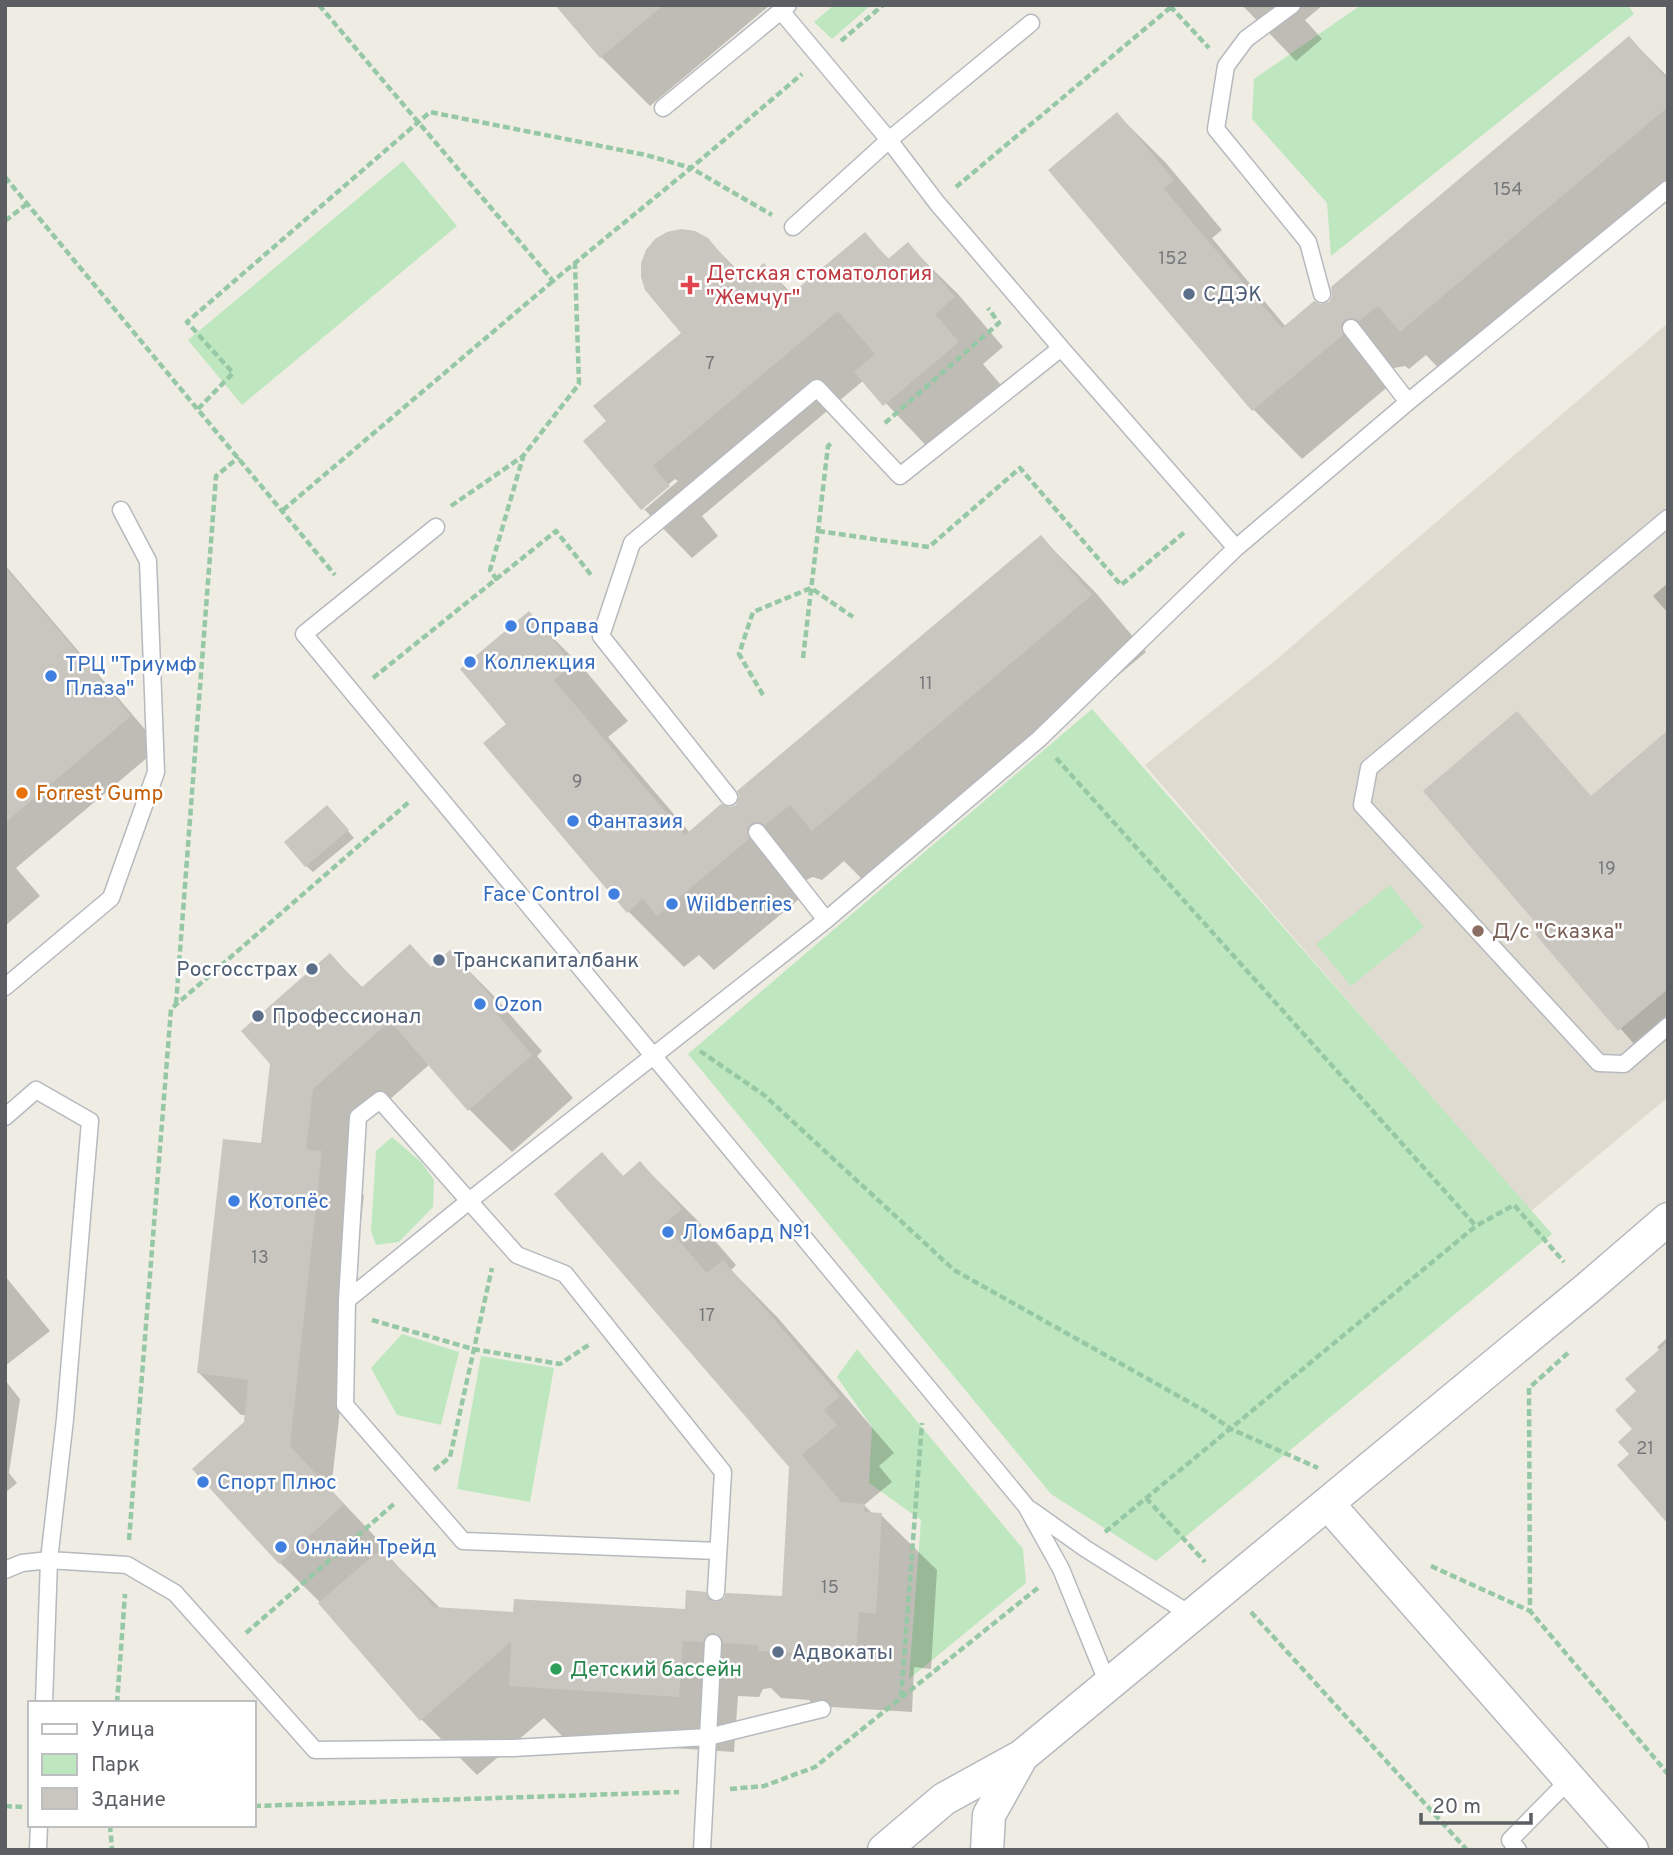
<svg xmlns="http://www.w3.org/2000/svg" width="1673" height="1855" font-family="Overpass,sans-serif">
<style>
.education{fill:#dfdbd1}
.green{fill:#bfe7bf}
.shadow{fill:#0003;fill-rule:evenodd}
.building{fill:#c9c6c0}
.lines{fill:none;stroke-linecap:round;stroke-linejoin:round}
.lane-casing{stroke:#b6b9be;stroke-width:19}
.street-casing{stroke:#b6b9be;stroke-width:35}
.path{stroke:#97c8a6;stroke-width:4.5;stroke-dasharray:7 3.5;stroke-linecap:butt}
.lane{stroke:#fff;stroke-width:16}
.street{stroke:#fff;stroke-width:32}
.health-dot{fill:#e0444e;stroke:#fff;stroke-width:2.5}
.service-dot{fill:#5c6f8a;stroke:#fff;stroke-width:2.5}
.shop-dot{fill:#3f7fe0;stroke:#fff;stroke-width:2.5}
.food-dot{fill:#e8710a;stroke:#fff;stroke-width:2.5}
.education-dot{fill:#8d6e63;stroke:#fff;stroke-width:2.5}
.leisure-dot{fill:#2e9e5b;stroke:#fff;stroke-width:2.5}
.labels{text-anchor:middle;stroke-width:5;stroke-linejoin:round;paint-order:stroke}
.number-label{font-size:18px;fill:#76797b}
.health-label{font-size:21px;fill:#be3a42;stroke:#fff;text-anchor:start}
.service-label{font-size:21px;fill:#4e5e75;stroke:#fff;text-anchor:start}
.shop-label{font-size:21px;fill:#366cbe;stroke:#fff;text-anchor:start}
.food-label{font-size:21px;fill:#c56008;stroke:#fff;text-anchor:start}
.education-label{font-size:21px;fill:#785e54;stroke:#fff;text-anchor:start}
.leisure-label{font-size:21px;fill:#27864d;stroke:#fff;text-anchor:start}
</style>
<rect width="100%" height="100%" fill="#eeece3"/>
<path class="education" d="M1668 323V1097L1530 1212 1145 765 1277 659Z"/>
<path class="green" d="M834 5H871L832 39 814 22Z
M1361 5H1628L1634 14 1331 256 1327 203 1252 119 1254 79Z
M403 161 457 226 242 405 188 340Z
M1092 709 1552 1234 1156 1561 1051 1494 688 1054Z
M1390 885 1424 927 1351 986 1316 944Z
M392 1137 422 1163 434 1180 433 1207 399 1242 376 1245 371 1231 376 1151Z
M402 1334 459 1352 441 1425 397 1415 371 1368Z
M857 1349 1023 1549 1026 1583 909 1679 921 1520 869 1483 872 1427 837 1377Z
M481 1356 554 1368 530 1502 457 1489Z"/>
<path class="shadow" d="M558 5H770L650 106 601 57Z
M1242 5H1323L1305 20 1322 39 1296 61Z
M1629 38 1668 77V196L1450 380 1426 355 1409 369 1405 366 1394 368 1389 374 1391 384 1302 459 1254 410 1051 170 1117 114 1166 163 1222 230 1212 238 1286 327 1320 306 1330 303Z
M865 235 890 260 908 245 958 294 1003 347 983 364 1007 392 934 454 864 380 702 516 718 536 692 558 643 508 609 421 683 333 707 239 747 280 764 265 793 295ZM675 479 678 481 644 510V505Z
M1041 537 1096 593 1146 652 869 886 844 861 822 880 813 877 806 880 802 890 804 895 714 970 699 955 684 967 629 912 486 743 508 724 528 613 584 669 628 721 608 737 690 833 737 806Z
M5 565 160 747 16 868 40 896 5 926Z
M1668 583V613L1653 596Z
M1668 732V1016L1635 1045 1537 934 1543 929 1592 798Z
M334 814 354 838 313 872 306 866Z
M450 952 492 994 542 1051 537 1056 573 1098 512 1152 470 1110 430 1064 354 1131 349 1180 364 1195 331 1490 385 1547 381 1550 441 1609 515 1614 687 1611 705 1593 716 1604 783 1598 790 1466 602 1154 624 1177 640 1163 696 1219 736 1265 731 1270 778 1318 894 1453 879 1466 892 1482 864 1505 873 1514 881 1515 937 1570 931 1669 914 1667 912 1712 815 1706 809 1700 781 1698 771 1688 763 1689 759 1697 738 1696 734 1752 567 1741 544 1718 477 1775 421 1719 322 1604 280 1563 246 1423V1415H241L199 1373 262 1145 330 955 363 988 432 968Z
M5 1276 50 1331 5 1366Z
M1668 1337V1523L1631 1455 1639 1391 1660 1351 1657 1347Z
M5 1380 20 1399 9 1473 17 1483 6 1492 5 1495Z"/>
<path class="building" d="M555 5H664L600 58Z
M1629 36 1668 81V107L1400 332 1378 306 1359 321 1354 318 1345 319 1341 325 1343 335 1252 411 1048 170 1117 112 1174 180 1164 189 1282 328 1314 301 1320 304 1329 302 1332 296 1331 287Z
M681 229 695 231 708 238 743 280 764 263 790 295 865 232 888 259 908 242 955 297 935 314 959 342 883 406 854 372 875 354 838 311 653 466 670 486 641 510 583 441 606 421 593 406 681 333 645 290 641 277V263L646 250 655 239 667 232Z
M1041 535 1092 595 812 831 790 805 765 825 760 822 751 823 747 829 749 839 657 916 643 899 627 913 483 743 506 724 460 669 529 611 573 664 554 680 685 835 721 804 730 807 736 805 739 796 737 791Z
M5 567 131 716 5 823Z
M1517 711 1591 796 1668 730V989L1618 1031 1535 934 1541 929 1423 791Z
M327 805 349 830 305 867 284 842Z
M410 944 431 967 450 950 501 1008 496 1013 532 1055 468 1111 390 1021 313 1089 306 1149 322 1151 290 1446 344 1504 279 1564 192 1469 244 1422 248 1380 197 1373 223 1139 261 1143 270 1064 241 1031 330 953 361 988Z
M602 1152 623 1176 640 1161 682 1209 664 1224 707 1273 723 1260 840 1396 824 1410 837 1425 802 1455 841 1502 865 1504 864 1512 882 1513 876 1614 859 1612 856 1657 758 1651V1645L723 1643 722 1638 714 1633 708 1634 703 1642 683 1641 679 1697 509 1686 511 1642 420 1721 318 1603 382 1548 434 1607 513 1612 514 1599 685 1609 686 1590 706 1592 710 1600 716 1602 724 1598 726 1593 782 1596 789 1467 554 1194Z
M1668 1342V1524L1617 1465 1629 1454 1618 1442 1632 1429 1615 1410 1636 1391 1625 1379Z"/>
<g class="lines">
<defs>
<path id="lane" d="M1292 5 1246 39 1226 66 1216 129 1308 242 1322 294
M781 11 889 140 1031 23
M663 108 788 5
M1351 328 1408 402
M1061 348 1236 548
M1668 518 1369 768 1362 805 1599 1063 1624 1064 1668 1026
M436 527 304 634 1026 1506 1061 1569 1108 1684
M729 797 601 636 632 543 817 388 900 476 1061 348 937 203 889 140 793 227
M757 832 826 920
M5 987 111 898 156 772 148 561 121 510
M5 1117 36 1090 90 1121 65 1419 49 1560 44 1703
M347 1300 358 1117 380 1100 469 1201 347 1300 345 1405 463 1541 718 1551
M1031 1510 1086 1549 1193 1616
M5 1570 22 1563 49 1560 127 1565 175 1593 315 1750 513 1748 708 1737 822 1709
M716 1592 723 1472 565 1274 517 1255 469 1201 826 920 1039 739 1236 548 1408 402 1668 189
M38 1850 39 1825
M702 1850 713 1643
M1518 1850 1510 1840 1570 1779"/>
<path id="street" d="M1328 1504 1632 1850
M884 1850 944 1799 1022 1756 1589 1287 1668 1219
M987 1850 989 1815 1022 1756"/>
</defs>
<use href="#lane" class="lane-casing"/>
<use href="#street" class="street-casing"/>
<path class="path" d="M319 5 553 281 691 168 772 215
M1170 6 1209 48
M841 41 883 5
M5 177 335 575
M956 187 1171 7
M5 221 28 203
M198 409 233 373 187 322 430 112 646 155 691 168 802 74
M885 423 999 323 988 308
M451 506 523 456 579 384 575 264
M283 510 553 281
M818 531 929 547 1020 468 1121 585 1186 531
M497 580 490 570 523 457
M803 658 828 446 833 442
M373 678 556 531 592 576
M763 695 739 654 753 612 811 588 853 617
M1056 758 1476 1226
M176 1004 216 476 239 457
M700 1051 764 1095 954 1270 1205 1411 1231 1429 1318 1468
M372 1320 473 1349 560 1364 590 1344
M1568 1353 1529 1388 1530 1611 1668 1774
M434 1470 450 1457 492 1268
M1146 1498 1205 1562
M1105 1532 1476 1226 1514 1205 1564 1262
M129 1540 171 1009 409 802
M1431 1566 1530 1611
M1251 1612 1467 1850
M246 1633 395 1503
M901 1697 922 1423
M117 1703 125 1594
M730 1789 764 1786 815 1767 1039 1587
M5 1806 22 1807
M254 1806 679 1792
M110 1825 112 1850"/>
<use href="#lane" class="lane"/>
<use href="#street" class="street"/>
</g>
<path class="health-dot" d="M686.5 274.5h7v7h7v7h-7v7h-7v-7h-7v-7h7z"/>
<g class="service-dot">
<circle cx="1189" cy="294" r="7"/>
<circle cx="439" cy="960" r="7"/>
<circle cx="312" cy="969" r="7"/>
<circle cx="258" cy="1016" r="7"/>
<circle cx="778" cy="1652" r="7"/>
</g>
<g class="shop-dot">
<circle cx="511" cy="626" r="7"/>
<circle cx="470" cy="662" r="7"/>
<circle cx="51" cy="676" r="7"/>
<circle cx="573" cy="821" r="7"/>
<circle cx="614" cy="894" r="7"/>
<circle cx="672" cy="904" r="7"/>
<circle cx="480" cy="1004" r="7"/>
<circle cx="234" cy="1201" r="7"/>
<circle cx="668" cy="1232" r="7"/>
<circle cx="203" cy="1482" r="7"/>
<circle cx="281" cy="1547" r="7"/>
</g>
<circle class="food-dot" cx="22" cy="793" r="7"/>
<circle class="education-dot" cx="1478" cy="931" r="7"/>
<circle class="leisure-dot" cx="556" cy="1669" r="7"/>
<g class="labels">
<g class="number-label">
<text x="1508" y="195">154</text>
<text x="1173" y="264">152</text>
<text x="710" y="369">7</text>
<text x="926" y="689">11</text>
<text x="577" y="787">9</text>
<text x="1607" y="874">19</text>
<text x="260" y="1263">13</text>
<text x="707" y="1321">17</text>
<text x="1645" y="1454">21</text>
<text x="830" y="1593">15</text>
</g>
<g class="health-label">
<text x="706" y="280">Детская стоматология<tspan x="706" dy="24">"Жемчуг"</tspan></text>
</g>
<g class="service-label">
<text x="1203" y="301">СДЭК</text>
<text x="453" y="967">Транскапиталбанк</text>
<text x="298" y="976" text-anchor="end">Росгосстрах</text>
<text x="272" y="1023">Профессионал</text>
<text x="792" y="1659">Адвокаты</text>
</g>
<g class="shop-label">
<text x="525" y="633">Оправа</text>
<text x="484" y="669">Коллекция</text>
<text x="65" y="671">ТРЦ "Триумф<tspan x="65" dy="24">Плаза"</tspan></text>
<text x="587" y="828">Фантазия</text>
<text x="600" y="901" text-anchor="end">Face Control</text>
<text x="686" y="911">Wildberries</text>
<text x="494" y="1011">Ozon</text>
<text x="248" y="1208">Котопёс</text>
<text x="682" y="1239">Ломбард №1</text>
<text x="217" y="1489">Спорт Плюс</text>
<text x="295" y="1554">Онлайн Трейд</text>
</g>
<g class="food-label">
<text x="36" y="800">Forrest Gump</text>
</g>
<g class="education-label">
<text x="1492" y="938">Д/с "Сказка"</text>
</g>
<g class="leisure-label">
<text x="570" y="1676">Детский бассейн</text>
</g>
</g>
<rect width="1673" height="1855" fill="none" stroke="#5b5f64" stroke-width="14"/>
<rect x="28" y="1701" width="228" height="126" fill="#ffffff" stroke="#bdbfc1" stroke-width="2"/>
<rect x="42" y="1724" width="35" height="10" fill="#ffffff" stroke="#bdbfc1" stroke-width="2"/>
<text x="91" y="1736" font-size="21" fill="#5b5f64">Улица</text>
<rect x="42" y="1754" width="35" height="21" fill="#bfe7bf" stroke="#bdbfc1" stroke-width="2"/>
<text x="91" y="1771" font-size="21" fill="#5b5f64">Парк</text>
<rect x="42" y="1788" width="35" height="21" fill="#c9c6c0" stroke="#bdbfc1" stroke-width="2"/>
<text x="91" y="1806" font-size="21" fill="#5b5f64">Здание</text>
<path d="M1421 1813v10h110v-10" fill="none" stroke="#5b5f64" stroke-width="3.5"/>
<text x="1432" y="1813" font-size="21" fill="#5b5f64" stroke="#ffffff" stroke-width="5" paint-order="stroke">20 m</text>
</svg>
